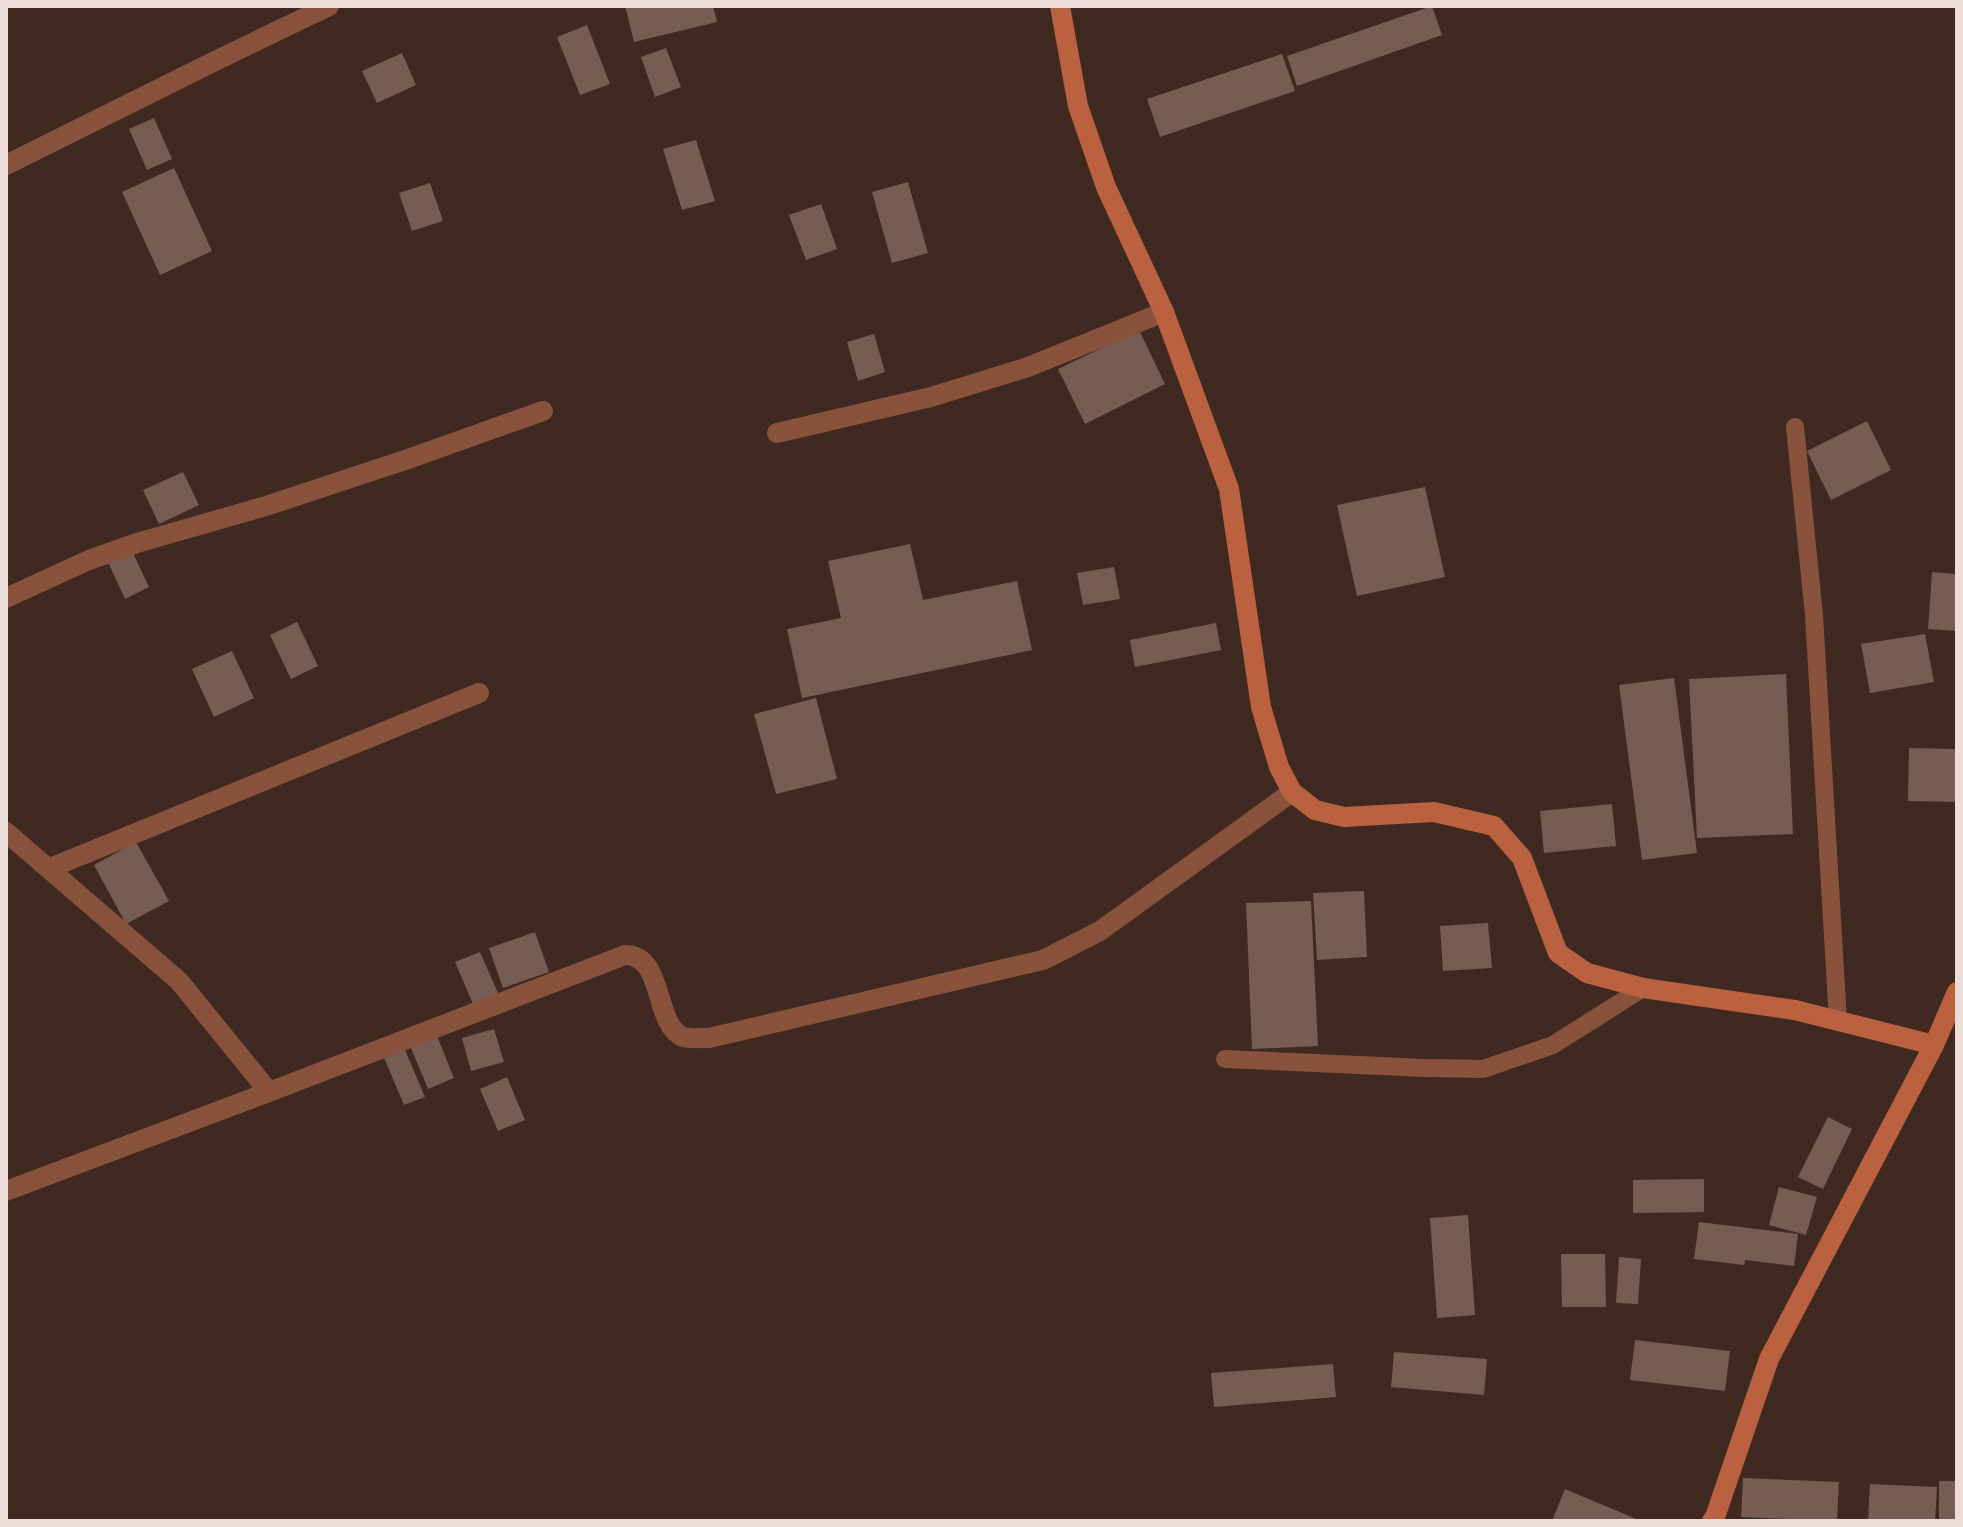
<svg xmlns="http://www.w3.org/2000/svg" width="1963" height="1527" font-family="Ubuntu,sans-serif">
<style>
.building{fill:#765c52}
.lines{fill:none;stroke-linecap:round;stroke-linejoin:round}
.lane{stroke:#89523d;stroke-width:18}
.street{stroke:#89523d;stroke-width:20}
.secondary{stroke:#ba6240;stroke-width:20}
</style>
<rect width="100%" height="100%" fill="#402921"/>
<path class="building" d="M625 6H713L717 22 634 42Z
M1432 6 1442 35 1297 86 1287 56Z
M587 25 610 84 580 95 557 37Z
M666 48 681 87 655 97 641 57Z
M402 53 416 85 377 103 362 71Z
M1282 54 1295 91 1160 137 1147 99Z
M154 118 172 159 147 170 129 129Z
M696 140 715 201 682 210 663 149Z
M174 168 212 251 160 275 122 192Z
M908 182 928 253 892 263 872 192Z
M430 183 443 221 412 231 399 193Z
M821 204 837 249 806 260 789 215Z
M1139 330 1165 384 1085 424 1058 369Z
M874 334 885 372 858 381 847 342Z
M1867 421 1891 470 1831 500 1807 451Z
M183 472 199 505 159 524 143 490Z
M1425 487 1445 577 1357 596 1337 505Z
M910 544 923 600 1017 581 1032 650 802 698 787 629 841 618 828 561Z
M131 549 149 587 125 599 107 560Z
M1114 567 1120 599 1083 605 1077 573Z
M1932 572 1957 574V631L1928 629Z
M297 622 318 666 291 679 270 635Z
M1216 623 1221 650 1135 667 1130 640Z
M1925 634 1934 682 1870 693 1861 644Z
M232 651 254 698 214 717 192 669Z
M1786 674 1793 834 1697 838 1689 679Z
M1674 678 1697 853 1642 860 1619 685Z
M816 698 837 779 776 794 754 714Z
M1909 748 1957 749V802L1908 801Z
M1612 804 1616 846 1544 853 1540 811Z
M136 842 169 901 126 924 94 865Z
M1364 891 1367 957 1317 960 1313 893Z
M1311 901 1318 1046 1252 1049 1246 903Z
M1488 923 1492 968 1443 971 1440 926Z
M535 932 549 972 503 988 489 948Z
M480 952 498 993 473 1004 455 962Z
M494 1029 504 1062 471 1071 462 1038Z
M435 1031 454 1078 428 1089 408 1041Z
M403 1045 425 1097 404 1105 382 1053Z
M507 1077 525 1120 498 1131 480 1089Z
M1828 1117 1852 1129 1823 1189 1798 1177Z
M1704 1179V1212L1633 1213V1180Z
M1779 1187 1817 1197 1806 1235 1769 1225Z
M1468 1215 1475 1315 1437 1318 1430 1218Z
M1699 1222 1798 1234 1794 1266 1745 1260 1744 1265 1694 1259Z
M1561 1254H1605L1606 1307H1562Z
M1619 1257 1641 1259 1638 1304 1616 1303Z
M1635 1340 1730 1351 1725 1391 1630 1380Z
M1394 1352 1487 1359 1484 1395 1391 1387Z
M1333 1364 1336 1397 1214 1407 1211 1373Z
M1743 1478 1839 1482 1837 1521 1741 1517Z
M1939 1481H1957V1521H1939Z
M1870 1484 1937 1487 1935 1521H1868Z
M1565 1489 1641 1521H1552Z"/>
<g class="lines">
<path class="lane" d="M1795 427 1814 615 1838 1021
M1225 1059 1425 1068 1483 1069 1553 1045 1643 988"/>
<path class="street" d="M6 165 211 63 329 6
M777 433 931 397 1028 367 1164 312
M6 598 89 560 137 543 266 506 408 459 543 411
M6 832 179 981 269 1092
M50 868 479 693
M6 1191 269 1092 625 955C665 955 653 1024 683 1037 690 1039 701 1038 709 1038L1043 960 1100 931 1292 792"/>
<path class="secondary" d="M1060 6 1078 106 1106 187 1164 312 1229 489 1261 707 1279 767 1292 792 1315 810 1344 817 1434 812 1494 826 1522 858 1558 953 1587 973 1643 988 1795 1010 1934 1045
M1712 1521 1715 1517 1769 1359 1934 1045 1957 992"/>
</g>
<rect width="1963" height="1527" fill="none" stroke="#edddd8" stroke-width="16"/>
</svg>
